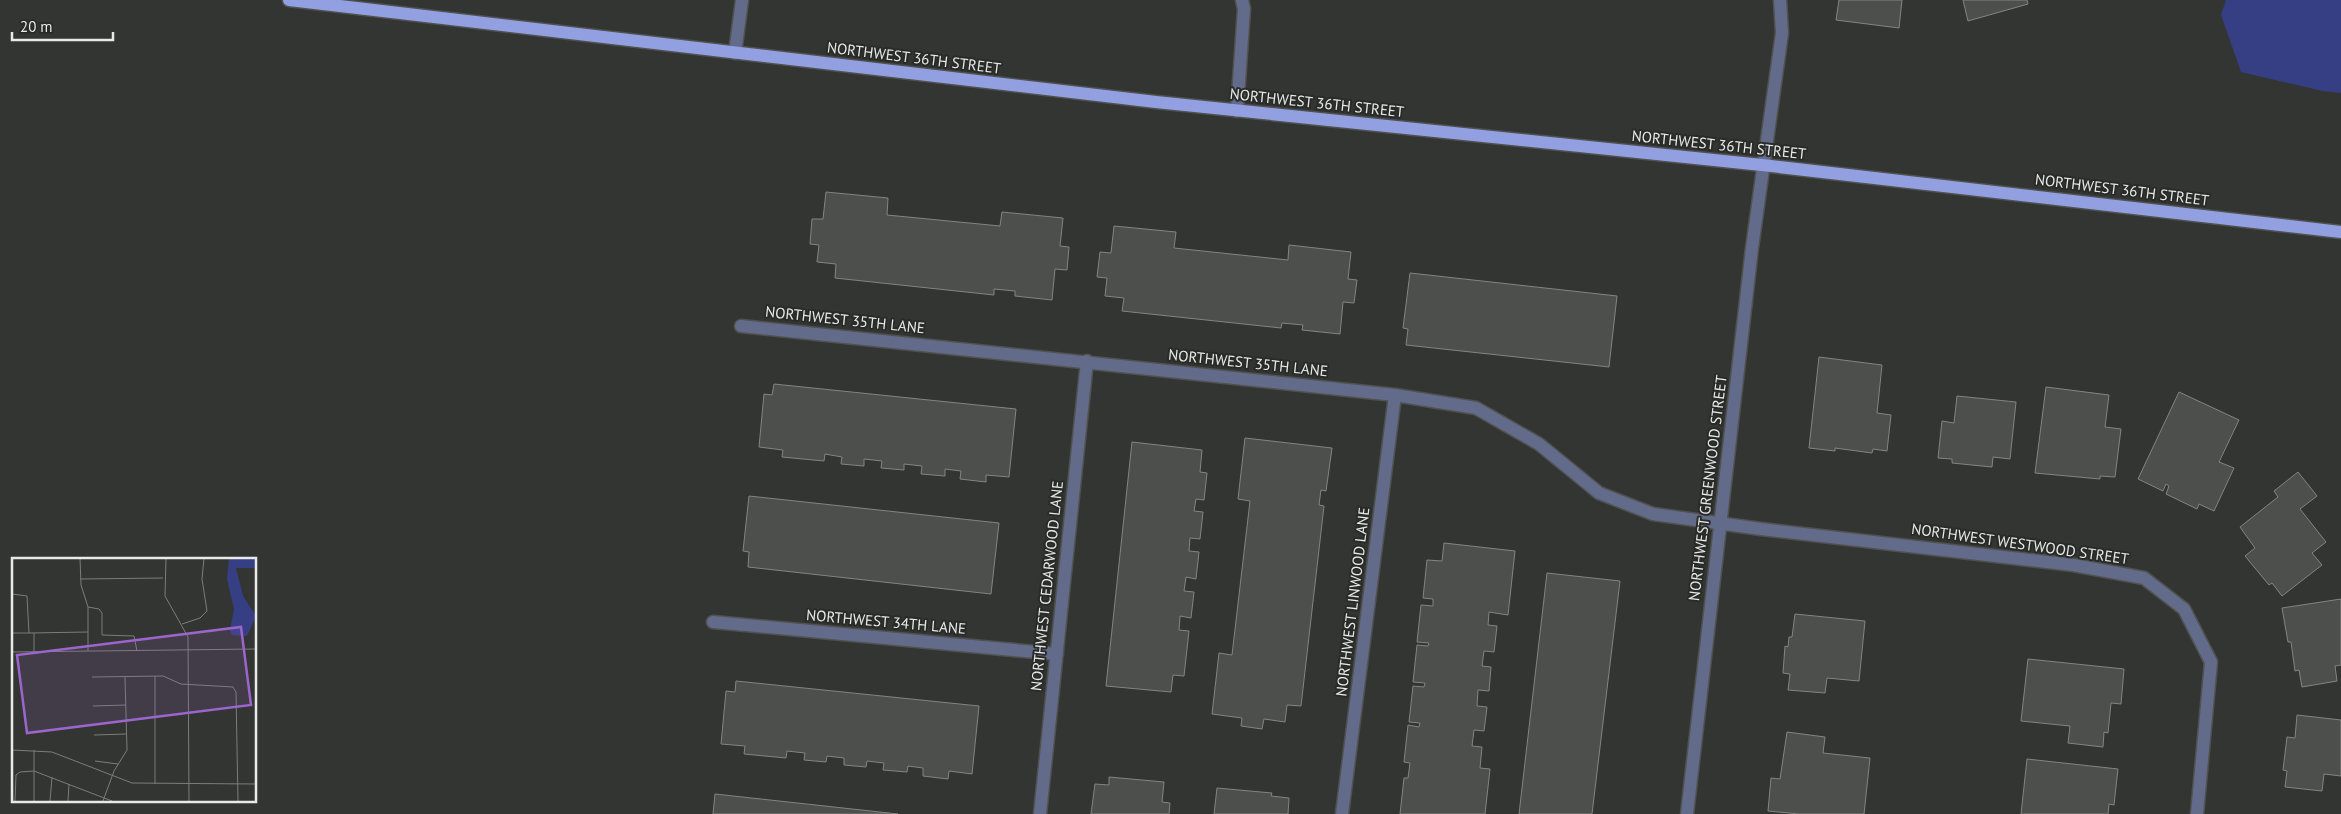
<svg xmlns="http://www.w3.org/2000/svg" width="2341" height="814" font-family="'PT Sans',sans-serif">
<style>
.water{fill:#363f84}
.building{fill:#4d4f4d;stroke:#828582}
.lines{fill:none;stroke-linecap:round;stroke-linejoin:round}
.minor-casing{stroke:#505250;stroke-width:15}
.major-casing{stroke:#505250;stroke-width:15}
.minor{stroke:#636b8b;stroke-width:12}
.major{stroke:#92a0e1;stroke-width:12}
.labels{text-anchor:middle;stroke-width:4;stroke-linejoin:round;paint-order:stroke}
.street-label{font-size:15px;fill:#e8e9e8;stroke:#292b29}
.inset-road{fill:none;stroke:#7b7d7b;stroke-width:1}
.view{fill:#9c65cb;fill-opacity:0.15;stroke:#9c65cb;stroke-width:2.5}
.inset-edge{fill:none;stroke:#e8e9e8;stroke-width:2.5}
</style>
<rect width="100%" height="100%" fill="#333533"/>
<path class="water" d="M2226 0H2341V93L2323 91 2241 72 2221 15Z"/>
<path class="building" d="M1839 0H1902L1899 28 1836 20Z
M1963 0H2027L2028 4 1968 21Z
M826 192 888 198 887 215 1000 226 1002 212 1063 218 1060 246 1069 247 1067 270 1055 269 1052 300 1015 296V291L994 289V295L835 278 836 264 817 262 819 245 810 244 812 219H823Z
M1114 226 1176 232 1174 248 1288 260 1289 245 1351 252 1348 279 1357 280 1354 303 1343 302 1340 334 1302 330 1303 325 1282 323 1281 328 1122 311 1124 298 1105 296 1107 278 1097 277 1100 252 1111 253Z
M1410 273 1617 296 1609 367 1406 345 1408 329 1403 328Z
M1819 357 1882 365 1877 413 1891 415 1887 451 1873 449 1872 453 1835 448V451L1809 448Z
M774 384 1016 409 1009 477 986 475V482L960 479 961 471 945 469V476L921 474 922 466 904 464V470L881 468 882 461 864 459V466L841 464 842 457 825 454 824 461 782 457 783 450 759 447 764 394 772 395Z
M2046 387 2109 395 2105 427 2121 429 2115 477 2100 476V479L2035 473Z
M2179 392 2239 420 2219 462 2234 468 2214 511 2199 504 2197 509 2166 494 2169 486 2166 484 2163 491 2138 479Z
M1957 396 2016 402 2010 459 1993 457 1992 467 1952 463V459L1938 458 1942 421 1954 423Z
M1245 438 1332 448 1326 491 1321 490 1319 505 1324 506 1301 706 1287 705 1285 722 1264 719 1262 729 1241 726 1242 718 1212 714 1219 653 1232 655 1250 501 1238 499Z
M1132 442 1202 450 1200 472 1207 473 1204 500 1196 499 1194 511 1203 512 1200 539 1190 538 1189 551 1199 552 1196 579 1186 577 1184 591 1194 592 1191 618 1180 616 1179 630 1189 631 1184 676 1173 675 1171 692 1106 686Z
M2298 472 2317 496 2300 509 2326 542 2312 553 2322 565 2282 596 2272 583 2269 585 2245 556 2255 548 2240 527 2278 497 2274 491Z
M749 496 999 523 991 594 748 567 749 552 743 551Z
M1444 543 1515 551 1508 615 1489 612 1488 625 1497 626 1494 652 1484 651 1482 666 1491 667 1489 691 1478 690 1477 706 1487 707 1484 731 1474 730 1472 746 1482 747 1480 768 1490 769 1485 814H1400L1404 778H1408L1410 763 1404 762 1408 725 1419 727 1420 723 1409 722 1413 686 1424 687 1425 683 1413 682 1417 645 1428 646 1429 643 1417 642 1421 605 1433 606V599L1423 598 1427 560 1442 561Z
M1547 573 1620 581 1592 814H1519Z
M2341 599V665L2335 666 2337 681 2302 687 2299 670 2295 671 2291 642H2288L2282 608Z
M1795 614 1865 621 1859 681 1827 678 1825 693 1788 690 1790 674 1783 673 1785 646 1788 647 1789 637H1792Z
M2028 659 2124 669 2121 704 2111 703 2108 733 2104 732 2103 747 2068 743 2070 726 2021 721Z
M736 681 979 706 972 774 949 771 948 779 923 776V768L908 766 907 772 883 770 884 763 867 761 866 767 844 765V758L827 756 826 762 804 760 805 753 787 751 786 758 744 754 745 746 721 744 726 691 735 692Z
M2297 715 2341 720V776L2324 774 2322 791 2285 787 2287 771 2283 770 2287 737 2295 738Z
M1787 732 1825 737 1823 753 1870 758 1864 814H1799L1768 811 1771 778 1780 779Z
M2027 759 2118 769 2114 805 2109 804 2108 814H2021Z
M1109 777 1164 782 1162 802 1170 803 1169 814H1091L1095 784 1109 785Z
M1217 788 1272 793 1271 796 1289 798 1288 814H1214Z
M715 794 898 814H713Z"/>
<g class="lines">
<defs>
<path id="minor" d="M735 53 742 0
M1237 111 1244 9 1242 0
M741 326 1395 395 1476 408 1539 444 1599 493 1653 514 1761 529 2073 565 2144 578 2184 609 2211 662 2197 814
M713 622 1057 654
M1040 814 1087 361
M1342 814 1395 395
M1687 814 1752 248 1782 33 1780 0"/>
<path id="major" d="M289 0 1156 102 1762 165 2341 232"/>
</defs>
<use href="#minor" class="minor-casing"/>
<use href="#major" class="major-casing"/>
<use href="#minor" class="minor"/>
<use href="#major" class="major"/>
</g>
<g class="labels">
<g class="street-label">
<text transform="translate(914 58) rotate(7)" y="5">NORTHWEST 36TH STREET</text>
<text transform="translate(1317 103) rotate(6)" y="5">NORTHWEST 36TH STREET</text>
<text transform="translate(1719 145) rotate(6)" y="5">NORTHWEST 36TH STREET</text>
<text transform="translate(2122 190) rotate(7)" y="5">NORTHWEST 36TH STREET</text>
<text transform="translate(845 320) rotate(6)" y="5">NORTHWEST 35TH LANE</text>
<text transform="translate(1248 363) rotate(6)" y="5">NORTHWEST 35TH LANE</text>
<text transform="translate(1708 488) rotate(-83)" y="5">NORTHWEST GREENWOOD STREET</text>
<text transform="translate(2020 544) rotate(8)" y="5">NORTHWEST WESTWOOD STREET</text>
<text transform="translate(1047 586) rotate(-84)" y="5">NORTHWEST CEDARWOOD LANE</text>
<text transform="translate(1353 602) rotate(-83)" y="5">NORTHWEST LINWOOD LANE</text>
<text transform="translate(886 622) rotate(5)" y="5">NORTHWEST 34TH LANE</text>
</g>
</g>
<g transform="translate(12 558)">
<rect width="244" height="244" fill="#333533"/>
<path d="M217 0H244V10H224L231 38 244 58 235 78 220 77 218 72 222 51 215 21Z" fill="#363f84"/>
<path class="inset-road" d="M68 0 69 27 76 49V93M154 0 153 38 176 79 177 243M68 21 151 20M0 36 15 38 17 75 76 74M76 49 87 51 90 55V77L122 78 125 93M170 66 188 60 195 53 190 21 192 0M0 75H17M22 75V93M0 94 244 91M80 119 151 118 169 126 221 129 224 134 226 243M81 148 114 147M82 177 114 176M0 192 40 194 120 225 244 226M83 203 106 206M143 226V118M3 243 4 217 8 214 22 213 100 243M22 243V192M38 243 40 219M56 243 57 226M91 243 102 213 115 192 113 119"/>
<path class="view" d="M229 69 239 147 15 175 5 97Z"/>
<rect width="244" height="244" class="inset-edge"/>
</g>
<path d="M12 32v8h101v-8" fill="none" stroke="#e8e9e8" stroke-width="2.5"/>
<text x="20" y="32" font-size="15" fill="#e8e9e8" stroke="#292b29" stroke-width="4" paint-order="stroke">20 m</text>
</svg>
